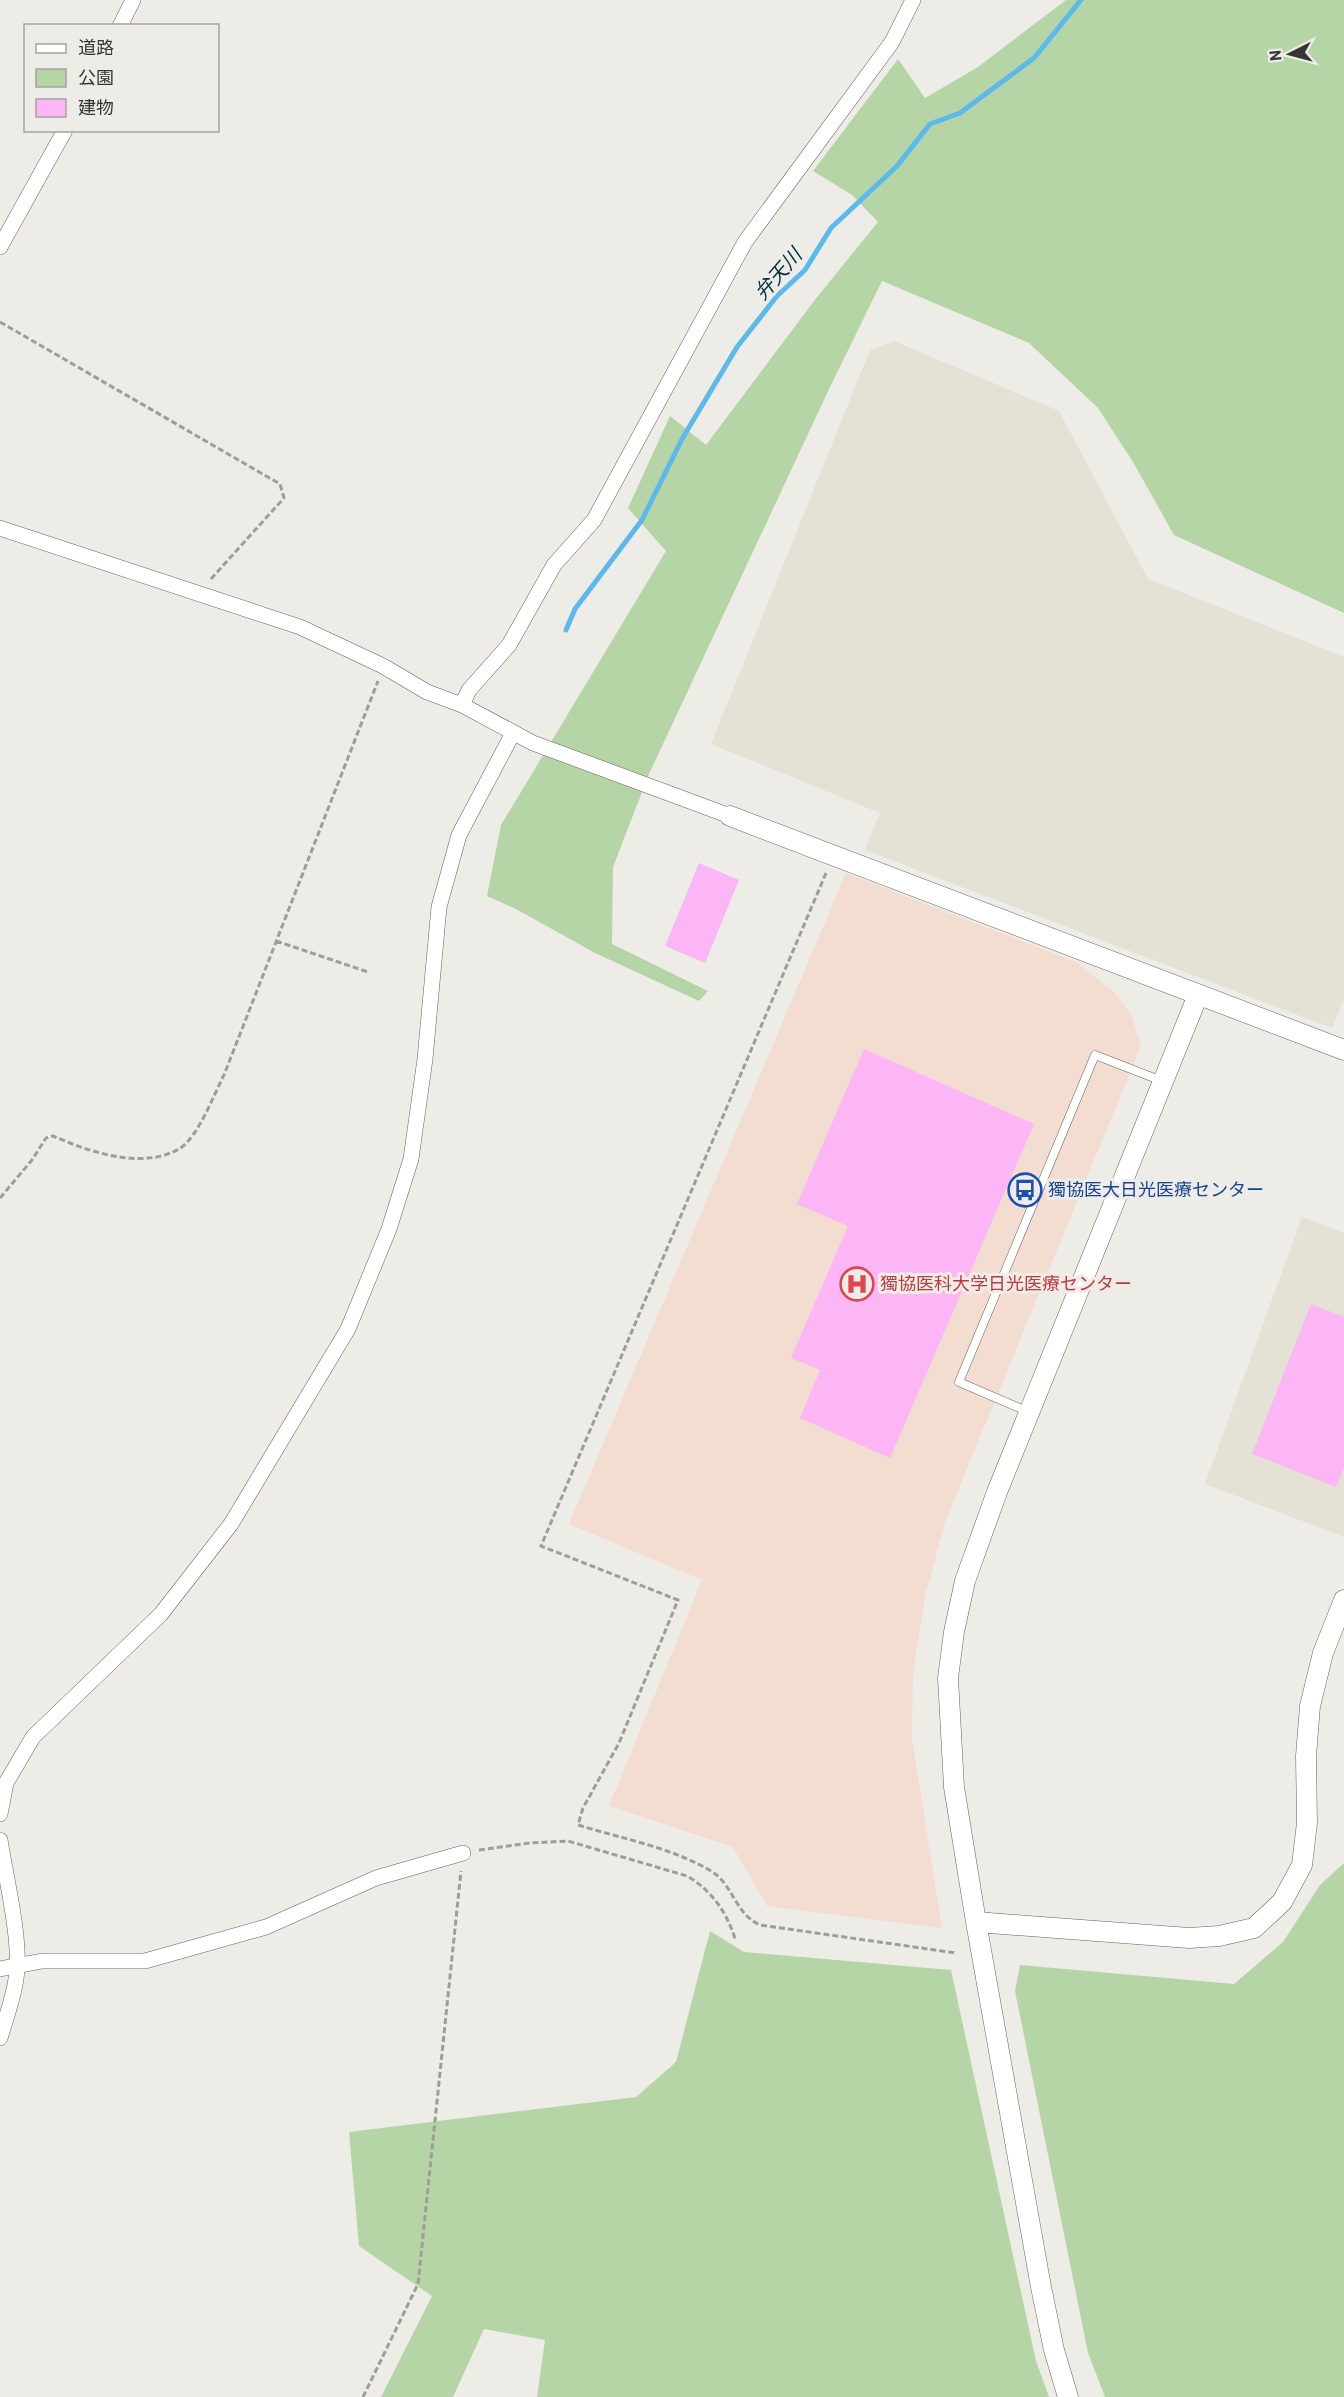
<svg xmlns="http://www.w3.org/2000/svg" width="1344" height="2397" font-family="Barlow,'Noto Sans JP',sans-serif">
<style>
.built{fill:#e4e1d5}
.medical{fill:#f3ddd0}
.green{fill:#b6d5a7}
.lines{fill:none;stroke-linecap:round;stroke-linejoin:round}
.stream{stroke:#5cb9eb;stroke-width:5}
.building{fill:#fcb6f5}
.service-casing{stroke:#63625e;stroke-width:9}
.minor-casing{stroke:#63625e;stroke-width:16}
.tertiary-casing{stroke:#63625e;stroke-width:21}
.path{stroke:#9e9d99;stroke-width:3;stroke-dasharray:6 3;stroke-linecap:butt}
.service{stroke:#fff;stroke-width:8}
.minor{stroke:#fff;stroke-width:15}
.tertiary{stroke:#fff;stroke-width:20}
.labels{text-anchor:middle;stroke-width:6;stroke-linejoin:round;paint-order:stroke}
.transit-label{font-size:18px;fill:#164399;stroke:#edece7;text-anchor:start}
.health-label{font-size:18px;fill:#be3a42;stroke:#edece7;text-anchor:start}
.water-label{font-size:20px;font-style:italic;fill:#032e42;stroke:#edece7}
</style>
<rect width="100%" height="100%" fill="#edece7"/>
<path class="built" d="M894 341 1059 411 1148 579 1344 657V998L1332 1028 865 850 880 813 711 744 870 350Z
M1302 1217 1344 1233V1537L1205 1484Z"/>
<path class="medical" d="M846 873 1076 962 1115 993 1132 1016 1141 1046 945 1522 925 1597 913 1674 912 1739 942 1928 767 1906 733 1847 609 1806 702 1580 569 1524Z"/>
<path class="green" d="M1066 0H1344V613L1174 535 1133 462 1098 408 1029 343 882 281 830 387 649 774 613 867 612 944 708 991 699 1001 595 953 516 909 487 896 501 825 666 551 628 508 670 416 706 445 814 301 878 222 852 195 813 171 898 59 925 98 978 67Z
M1344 1863V2397H1105L1088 2353 1015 1991 1020 1965 1234 1984 1283 1942 1320 1885Z
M710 1931 744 1952 951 1970 1036 2361 1049 2397H537L545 2340 484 2329 453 2397H381L432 2296 359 2246 349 2132 636 2097 676 2062Z"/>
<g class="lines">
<path class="stream" d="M566 630 575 609 642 520 682 439 737 347 777 296 805 270 831 228 897 166 930 124 960 113 1034 58 1081 0"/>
</g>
<path class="building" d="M699 863 739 880 705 963 665 946Z
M864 1049 1034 1124 890 1458 800 1418 820 1370 791 1358 848 1226 797 1204Z
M1311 1304 1344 1317V1467L1336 1487 1252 1454Z"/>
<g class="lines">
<defs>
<path id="service" d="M1029 1412 959 1382 1095 1055 1162 1081"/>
<path id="minor" d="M120 26 133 0
M0 247 65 130
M0 528 300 627 383 666 427 692 462 705 533 743 730 816
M462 705 469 690 509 645 554 565 594 520 745 242 892 42 913 0
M0 1814 6 1783 33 1737 161 1614 231 1524 348 1329 389 1229 411 1159 425 1059 439 907 459 835 513 733
M0 1840C6 1879 22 1942 16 1979 13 1999 6 2018 0 2038
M0 1969 42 1961H145L266 1927 376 1878 463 1853"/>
<path id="tertiary" d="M730 816 1344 1050
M976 1922 1189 1938 1219 1936 1254 1928 1282 1902 1302 1865 1307 1823 1306 1756 1310 1706 1323 1653 1344 1600
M1068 2397 1054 2350 1041 2287 976 1922 954 1787 948 1678 954 1632 965 1581 997 1492 1198 995"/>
</defs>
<use href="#service" class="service-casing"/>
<use href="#minor" class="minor-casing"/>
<use href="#tertiary" class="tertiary-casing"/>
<path class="path" d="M0 322 280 484 284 498 210 580
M826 873 541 1546 678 1600 619 1743 583 1808 578 1825C620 1838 673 1848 711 1871 733 1884 735 1914 760 1925L956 1953
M276 941 368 972
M0 1198 32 1160 46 1138 53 1136C90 1152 141 1170 179 1149 198 1138 214 1094 224 1075L378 681
M479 1850 530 1843 568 1841 687 1876C711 1890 727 1912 735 1939
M363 2397 418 2284 461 1871"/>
<use href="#service" class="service"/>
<use href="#minor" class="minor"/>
<use href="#tertiary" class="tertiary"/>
</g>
<defs>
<symbol id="bus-ring" viewBox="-11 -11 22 22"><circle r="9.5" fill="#edece7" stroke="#1a4fb4" stroke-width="1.5"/><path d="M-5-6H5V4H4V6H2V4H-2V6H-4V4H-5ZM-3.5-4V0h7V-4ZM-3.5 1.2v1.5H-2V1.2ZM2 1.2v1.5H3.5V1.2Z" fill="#1a4fb4"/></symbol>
<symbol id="hospital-ring" viewBox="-11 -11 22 22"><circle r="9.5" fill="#edece7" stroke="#e0444e" stroke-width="1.5"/><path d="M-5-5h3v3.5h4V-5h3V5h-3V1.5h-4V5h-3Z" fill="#e0444e"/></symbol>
</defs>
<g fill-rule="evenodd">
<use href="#bus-ring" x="1006" y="1171" width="38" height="38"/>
<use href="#hospital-ring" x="838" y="1265" width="38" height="38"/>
</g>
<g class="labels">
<g class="transit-label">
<text x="1048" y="1196">獨協医大日光医療センター</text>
</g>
<g class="health-label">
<text x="880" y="1290">獨協医科大学日光医療センター</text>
</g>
<g class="water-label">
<text transform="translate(778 274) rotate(-49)" y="7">弁天川</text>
</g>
</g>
<rect x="24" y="24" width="195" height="108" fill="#edece7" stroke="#a4a39f" stroke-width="1.5"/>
<rect x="36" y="44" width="30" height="9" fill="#ffffff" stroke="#a4a39f" stroke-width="1.5"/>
<text x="78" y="54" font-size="18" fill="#363533">道路</text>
<rect x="36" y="69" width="30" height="18" fill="#b6d5a7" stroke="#a4a39f" stroke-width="1.5"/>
<text x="78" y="84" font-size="18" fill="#363533">公園</text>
<rect x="36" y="99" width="30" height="18" fill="#fcb6f5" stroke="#a4a39f" stroke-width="1.5"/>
<text x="78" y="114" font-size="18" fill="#363533">建物</text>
<g transform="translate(1290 54) rotate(264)" stroke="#edece7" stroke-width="4.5" paint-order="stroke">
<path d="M0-4.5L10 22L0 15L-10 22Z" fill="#363533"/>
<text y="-9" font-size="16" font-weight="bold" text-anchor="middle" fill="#363533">N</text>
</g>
</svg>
